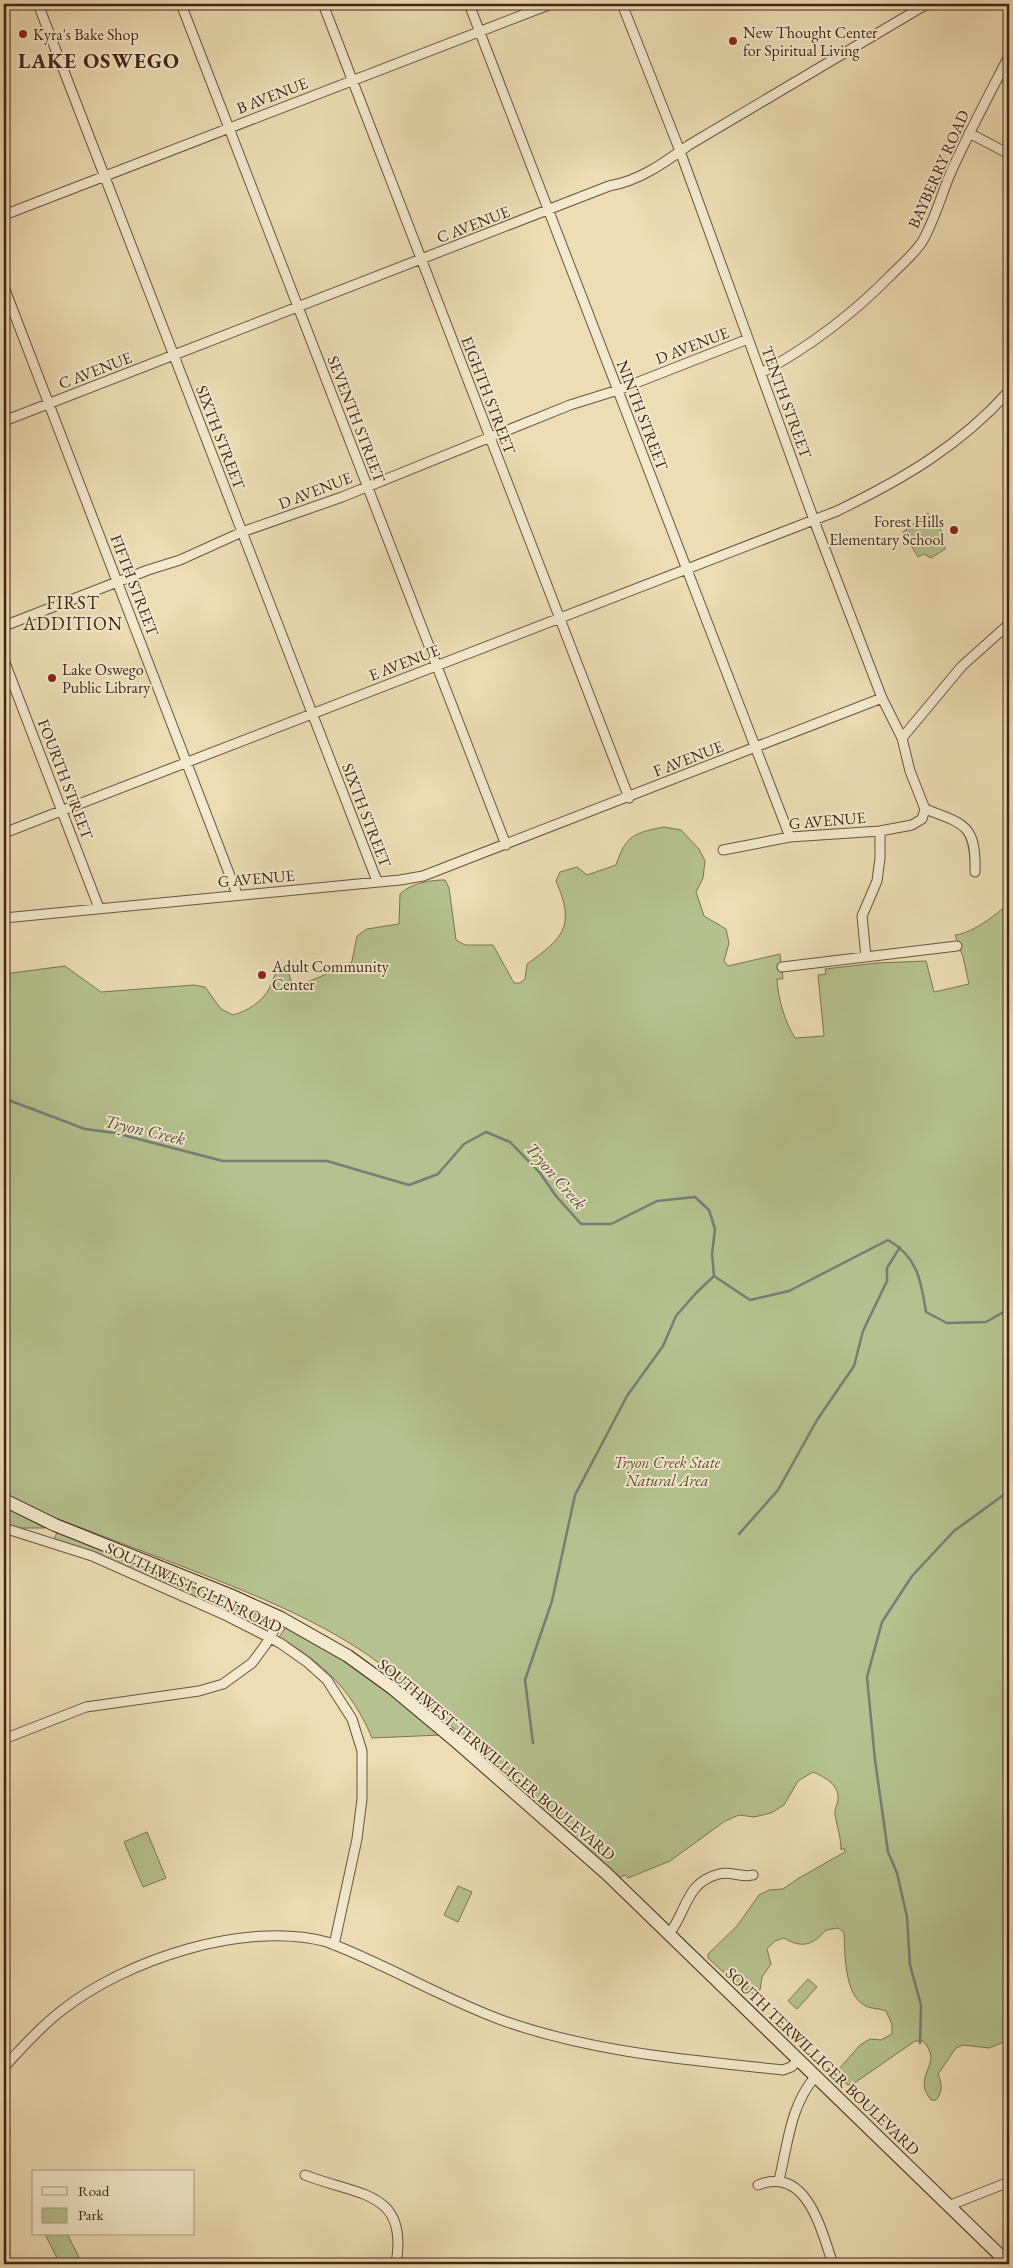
<svg xmlns="http://www.w3.org/2000/svg" width="1013" height="2268" font-family="'EB Garamond',serif">
<style>
.green{fill:#b5c28f;stroke:#7c7353}
.lines{fill:none;stroke-linecap:round;stroke-linejoin:round}
.stream{stroke:#777e76;stroke-width:2.5}
.minor-casing{stroke:#6c523e;stroke-width:11}
.secondary-casing{stroke:#422417;stroke-width:14}
.minor{stroke:#f3e9ce;stroke-width:9}
.secondary{stroke:#f3e9ce;stroke-width:12}
.poi-dot{fill:#8f2418;stroke:#f3e9ce;stroke-width:2}
.labels{text-anchor:middle;stroke-width:4;stroke-linejoin:round;paint-order:stroke}
.poi-label{font-size:16px;fill:#422417;stroke:#f3e9ce;text-anchor:start}
.street-label{font-size:16px;fill:#422417;stroke:#f3e9ce}
.park-label{font-size:16px;font-style:italic;fill:#5f4c35;stroke:#f3e9ce}
.neighbourhood-label{font-size:18px;letter-spacing:1px;fill:#422417;stroke:#f3e9ce}
.water-label{font-size:18px;font-style:italic;fill:#584a3f;stroke:#f3e9ce}
.district-label{font-size:21px;font-weight:bold;letter-spacing:1px;fill:#422417;stroke:#f3e9ce}
</style>
<rect width="100%" height="100%" fill="#ecddb4"/>
<filter id="stains"><feTurbulence type="fractalNoise" baseFrequency=".004" numOctaves="4"/><feColorMatrix values="0 0 0 0 .2 0 0 0 0 .09 0 0 0 0 .02 0 0 0 .5 -.17"/></filter>
<radialGradient id="worn" r=".72"><stop offset=".6" stop-color="#630" stop-opacity="0"/><stop offset="1" stop-color="#630" stop-opacity=".3"/></radialGradient>
<path class="green" d="M928 513 943 533 945 549 931 558 924 554 918 557 903 532Z
M664 827 681 830 699 849 705 861 703 878 696 892 704 916 726 929 729 943 724 961 728 966 780 954 783 979H777C778 999 785 1022 795 1038L824 1036 818 975 826 974 825 969 877 963 926 961 934 992 969 984 963 957 955 935C973 933 996 915 1009 903V2040L989 2048 963 2045 956 2048 938 2074C942 2084 943 2092 936 2100H931C929 2097 926 2093 925 2090 920 2069 942 2062 923 2041H915L853 2084 848 2085 839 2077V2069L860 2045 870 2039 881 2040 892 2034V2024L886 2011C879 2008 869 2009 864 2005 844 1994 845 1952 844 1932L838 1928 826 1930C813 1945 802 1949 784 1938L775 1941 767 1949 771 1964 762 1977 760 1990 754 1994 735 1983 708 1958V1954L737 1926 759 1895 769 1890 783 1889 799 1878 845 1852 844 1848 841 1850C841 1837 837 1827 835 1814 834 1809 838 1804 838 1799 839 1784 824 1777 813 1772L798 1781 784 1805 771 1813 754 1817 739 1815 725 1821 670 1861 628 1878 625 1875 619 1878 421 1699C357 1634 268 1600 184 1567 134 1548 84 1529 35 1510L4 1493V974L65 966 101 992 194 985 205 987 221 1009 233 1015C247 1011 262 1002 269 989 274 979 272 977 281 968L288 971 292 984 296 987 331 972 344 971 352 961 357 936 367 929 399 924 400 894C411 883 430 880 445 880L449 888 456 940 465 945H493L514 983H520L525 979 527 964C563 938 576 927 556 881L560 872 577 867 587 875 616 865C626 835 634 833 664 827Z
M4 1506 45 1528H4Z
M57 1532 268 1616 270 1624 267 1632 54 1540Z
M286 1627H291L366 1675 441 1735 372 1738C352 1690 323 1663 279 1637Z
M147 1832 166 1878 143 1887 124 1842Z
M458 1886 472 1892 458 1922 444 1915Z
M808 1979 817 1987 797 2009 788 2001Z
M45 2234H67L79 2257 60 2264Z"/>
<g class="lines">
<path class="stream" d="M4 1095 11 1101 85 1129 115 1133 223 1161H327L409 1185 438 1174 464 1144 486 1132 510 1142 540 1173 556 1196 581 1224H611L657 1201 695 1197 709 1210 715 1229 712 1254 714 1276 750 1300 789 1291 888 1240C918 1257 921 1281 926 1312L947 1323 986 1322 1009 1309
M739 1534 778 1490 817 1420 854 1366 863 1331 887 1281V1268L900 1247
M533 1743 525 1680 552 1601 575 1495 627 1396 663 1346 676 1316 696 1293 714 1276
M920 2043 921 2005 910 1965 907 1917 897 1873 888 1852 875 1760 867 1677 882 1622 912 1576 954 1531 1009 1491"/>
<defs>
<path id="minor" d="M38 4 377 881
M181 4 506 845
M323 4 629 798
M469 4 790 837
M622 4 680 151 818 531 882 698 902 738 910 771 925 809 922 819 912 825 880 831 790 837 723 850
M969 133 1009 154
M4 215 551 4
M4 287 237 894
M761 373C811 346 851 316 891 275 901 265 914 254 922 242 935 220 941 195 951 172 969 132 989 95 1009 56
M4 421 609 186C639 181 664 163 689 145L927 4
M4 626 148 570 180 560 242 532 342 497 570 405 618 390 748 339
M4 660 99 908
M902 738 962 666 1009 624
M925 809C965 824 976 825 975 872
M4 833 837 511C903 479 960 446 1009 391
M4 918 400 880 423 876 882 698
M866 957 862 916 877 881 880 858V831
M782 967 957 946
M4 1528 92 1556 227 1616 280 1643 307 1662 327 1680 352 1719 362 1751V1799L357 1839 334 1945
M4 1739 86 1707 199 1691 223 1684 252 1663 266 1644 281 1618
M669 1934C687 1911 686 1882 719 1874 731 1871 742 1878 753 1875
M4 2067C22 2048 40 2027 61 2011 125 1960 245 1920 327 1942 388 1965 445 2000 507 2022 597 2053 690 2060 783 2070L791 2067 798 2061
M305 2175C358 2196 409 2190 396 2264
M779 2180C788 2144 790 2106 815 2077
M758 2185C807 2165 821 2230 833 2264
M948 2206 1009 2182"/>
<path id="secondary" d="M4 1500 55 1525 230 1595 281 1618 348 1656 392 1688 459 1744 607 1874 1009 2264"/>
</defs>
<use href="#minor" class="minor-casing"/>
<use href="#secondary" class="secondary-casing"/>
<use href="#minor" class="minor"/>
<use href="#secondary" class="secondary"/>
</g>
<g class="poi-dot">
<circle cx="23" cy="34" r="5"/>
<circle cx="733" cy="41" r="5"/>
<circle cx="954" cy="530" r="5"/>
<circle cx="52" cy="678" r="5"/>
<circle cx="262" cy="975" r="5"/>
</g>
<g class="labels">
<g class="poi-label">
<text x="743" y="38">New Thought Center<tspan x="743" dy="18">for Spiritual Living</tspan></text>
<text x="33" y="40">Kyra's Bake Shop</text>
<text x="944" y="527" text-anchor="end">Forest Hills<tspan x="944" dy="18">Elementary School</tspan></text>
<text x="62" y="675">Lake Oswego<tspan x="62" dy="18">Public Library</tspan></text>
<text x="272" y="972">Adult Community<tspan x="272" dy="18">Center</tspan></text>
</g>
<g class="street-label">
<text transform="translate(272 95) rotate(-21)" y="6">B AVENUE</text>
<text transform="translate(938 169) rotate(-66)" y="6">BAYBERRY ROAD</text>
<text transform="translate(473 224) rotate(-21)" y="6">C AVENUE</text>
<text transform="translate(692 345) rotate(-21)" y="6">D AVENUE</text>
<text transform="translate(95 370) rotate(-21)" y="6">C AVENUE</text>
<text transform="translate(489 395) rotate(69)" y="6">EIGHTH STREET</text>
<text transform="translate(787 402) rotate(70)" y="6">TENTH STREET</text>
<text transform="translate(643 415) rotate(69)" y="6">NINTH STREET</text>
<text transform="translate(357 419) rotate(69)" y="6">SEVENTH STREET</text>
<text transform="translate(221 437) rotate(69)" y="6">SIXTH STREET</text>
<text transform="translate(315 490) rotate(-21)" y="6">D AVENUE</text>
<text transform="translate(135 585) rotate(69)" y="6">FIFTH STREET</text>
<text transform="translate(404 662) rotate(-21)" y="6">E AVENUE</text>
<text transform="translate(688 758) rotate(-21)" y="6">F AVENUE</text>
<text transform="translate(66 779) rotate(69)" y="6">FOURTH STREET</text>
<text transform="translate(367 815) rotate(69)" y="6">SIXTH STREET</text>
<text transform="translate(827 820) rotate(-5)" y="6">G AVENUE</text>
<text transform="translate(256 878) rotate(-5)" y="6">G AVENUE</text>
<text transform="translate(194 1587) rotate(25)" y="6">SOUTHWEST GLEN ROAD</text>
<text transform="translate(497 1759) rotate(40)" y="6">SOUTHWEST TERWILLIGER BOULEVARD</text>
<text transform="translate(823 2061) rotate(44)" y="6">SOUTH TERWILLIGER BOULEVARD</text>
</g>
<g class="park-label">
<text x="667" y="1468">Tryon Creek State<tspan x="667" dy="18">Natural Area</tspan></text>
</g>
<g class="neighbourhood-label">
<text x="73" y="609">FIRST<tspan x="73" dy="21">ADDITION</tspan></text>
</g>
<g class="water-label">
<text transform="translate(145 1130) rotate(13)" y="6">Tryon Creek</text>
<text transform="translate(556 1176) rotate(49)" y="6">Tryon Creek</text>
</g>
<g class="district-label">
<text x="99" y="68">LAKE OSWEGO</text>
</g>
</g>
<rect width="1013" height="2268" fill="none" stroke="#ecddb4" stroke-width="20"/>
<rect x="5" y="5" width="1003" height="2258" fill="none" stroke="#422417" stroke-width="2.5"/>
<rect x="10" y="10" width="993" height="2248" fill="none" stroke="#422417"/>
<rect x="32" y="2170" width="162" height="65" fill="#f3e9ce" stroke="#ac9a85"/>
<rect x="42" y="2187" width="25" height="8" fill="#f3e9ce" stroke="#ac9a85"/>
<text x="78" y="2196" font-size="15" fill="#422417">Road</text>
<rect x="42" y="2208" width="25" height="15" fill="#b5c28f" stroke="#ac9a85"/>
<text x="78" y="2220" font-size="15" fill="#422417">Park</text>
<rect width="100%" height="100%" filter="url(#stains)"/>
<rect width="100%" height="100%" fill="url(#worn)"/>
</svg>
